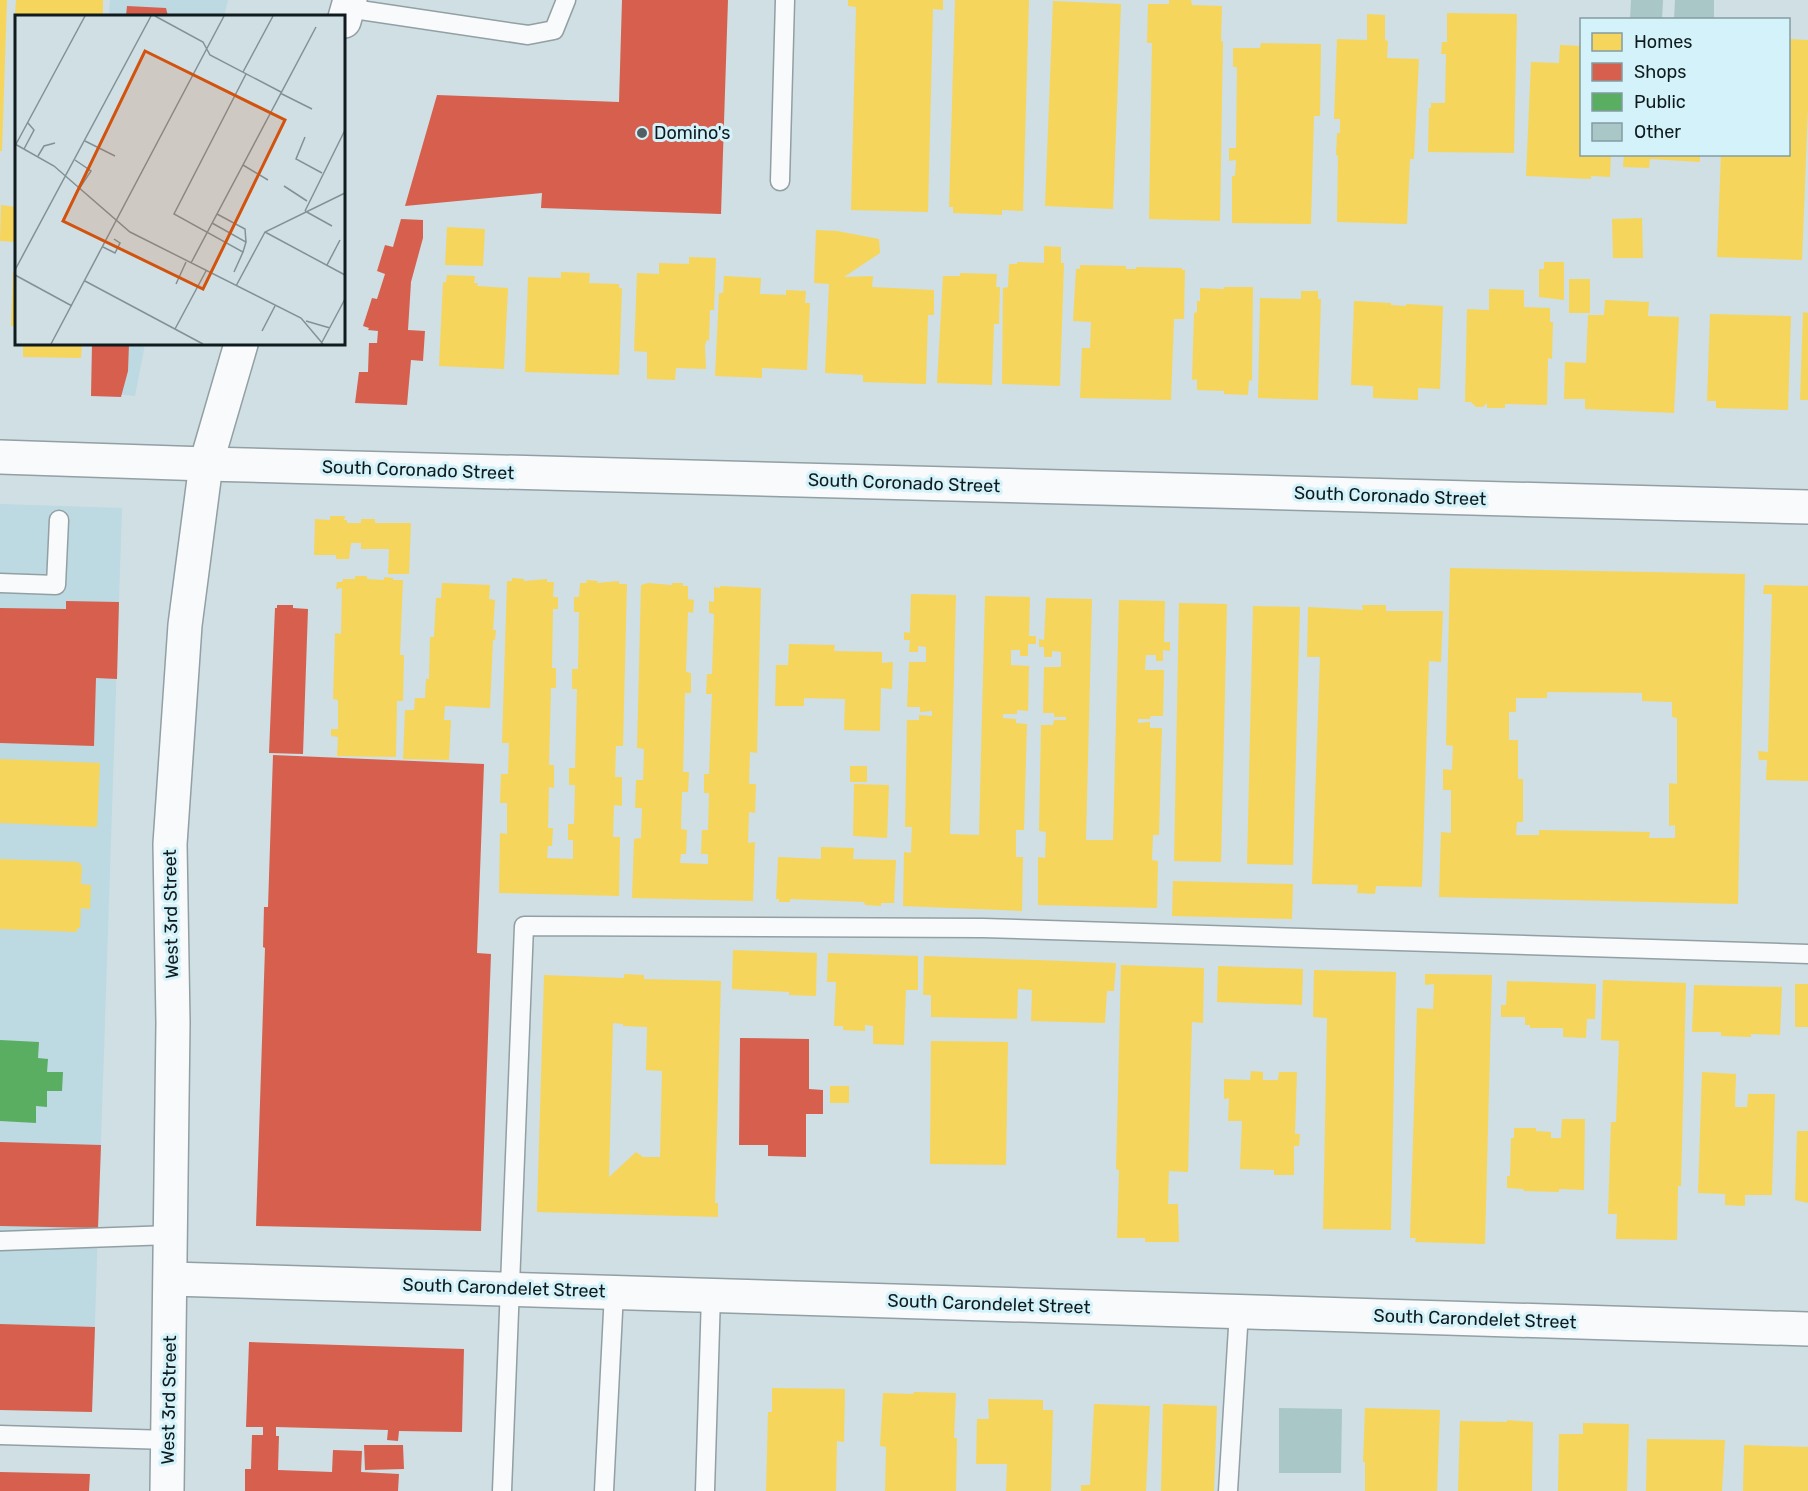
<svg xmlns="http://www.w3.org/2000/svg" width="1808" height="1491" font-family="Rubik,sans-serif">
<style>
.built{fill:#bdd9e2}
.homes{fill:#f6d55c;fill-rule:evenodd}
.shops{fill:#d6604d}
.public{fill:#5aae61}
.building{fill:#a9c7c7}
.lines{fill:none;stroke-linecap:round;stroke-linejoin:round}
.service-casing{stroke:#929fa3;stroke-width:21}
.minor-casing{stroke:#929fa3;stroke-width:36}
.secondary-casing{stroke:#929fa3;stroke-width:36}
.service{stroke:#f8fafb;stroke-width:18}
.minor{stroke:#f8fafb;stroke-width:33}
.secondary{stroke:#f8fafb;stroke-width:33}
.poi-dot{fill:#536063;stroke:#d3f2fa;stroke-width:2}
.labels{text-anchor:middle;stroke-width:6;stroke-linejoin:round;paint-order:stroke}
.poi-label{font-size:18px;fill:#101b1e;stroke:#d3f2fa;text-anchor:start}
.street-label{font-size:18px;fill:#101b1e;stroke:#d3f2fa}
.inset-road{fill:none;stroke:#839195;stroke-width:1.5}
.view{fill:#d2530e;fill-opacity:0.15;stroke:#d2530e;stroke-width:3}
.inset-edge{fill:none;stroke:#101b1e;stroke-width:3}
</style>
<rect width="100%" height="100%" fill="#cfdfe4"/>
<path class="built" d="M110 0H228L224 16H109Z
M99 344H145L135 396 97 392Z
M0 504 122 508 92 1411 0 1407Z"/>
<path class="homes" d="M0 0H7L2 151H0Z
M16 0H103V16H15Z
M848 0H943V10L933 9 928 212 851 210 856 7 848 6Z
M955 0H1029L1023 211 1002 210V215L953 213V207H949Z
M1169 0H1191L1192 5 1222 6 1221 41H1223L1220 221 1149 219 1152 43H1147L1148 4H1169Z
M1053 1 1121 4 1113 209 1045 206Z
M1447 13 1517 14 1514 153 1428 152 1429 108H1431V103H1445L1446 54H1441L1442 42H1447Z
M1367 14 1385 15V40L1388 41 1387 58 1419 59 1414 159H1410L1407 224 1337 222 1338 156 1336 155 1337 133H1340V119H1334L1337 39 1367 40Z
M1788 39 1808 40V109L1802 260 1717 257 1721 154H1788Z
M1261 43 1321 44 1320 116H1314L1311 224 1232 223V176H1235L1236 160 1229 161V148H1236L1237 67H1233V48H1260Z
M1560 45 1582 46V154H1611L1610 177 1591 176V179L1526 176 1531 62 1559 63Z
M1624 154H1700V162L1650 159 1649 168 1623 167Z
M1 205 16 207V242L0 241Z
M1642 218 1643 258H1613L1612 219Z
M447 227 485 229 483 266 445 265Z
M816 230 837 231 879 239 880 253 844 277 873 276 872 287 934 290V315H928L926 384 863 382V375L825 373 829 284 814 283Z
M1044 246 1061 247V263H1064L1060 386 1002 384 1003 288 1008 287 1009 264H1017V262L1044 263Z
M689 257 716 258 714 310H710L709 341 707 340 705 345 706 369 676 368 675 380 647 379V352L634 351 637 273 659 274V263L689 264Z
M1544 262H1564V300L1539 297V269H1544Z
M1080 265 1126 266V269H1136V267L1182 268V270H1185L1184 319H1174L1171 400 1080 398 1082 348H1090L1091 322 1073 321 1076 269H1080Z
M13 272H16V326H11Z
M561 272 590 273 589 283 619 284V288H622L619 375 525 372 528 277 561 278Z
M960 273 997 274 996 287H1000L999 324H994L992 385 937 383 943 276H960Z
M447 275 475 276 474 283H478L477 286 508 288 504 369 439 366 443 282H446Z
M724 276 761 278 760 294 786 295V290L806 291 805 303H810L807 370 762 368V378L715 376 719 293H723Z
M1569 279H1590V313H1569Z
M1224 287H1253L1252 381 1249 380 1248 395 1224 394V391L1197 390V379L1192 380 1194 313 1197 312V301H1200V288L1224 289Z
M1489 289 1524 290V307L1550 308V322H1553L1552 359 1548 358 1547 405 1505 404V408H1487V403L1483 407H1476L1471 402H1465L1467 309 1489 310Z
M1301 291H1318V299H1321L1318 400 1258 398 1260 298 1301 299Z
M1605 300 1649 302 1648 316 1679 317 1674 413 1585 409V399H1564L1565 362 1586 363 1588 315H1604Z
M1354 301 1391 303V305L1406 306V304L1443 306 1440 389 1418 388V400L1373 398V386L1351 385Z
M1803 312 1808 313V400H1800Z
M1710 314 1791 316 1788 410 1716 408V401H1707Z
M23 344H82L81 358 23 357Z
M330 516H345L344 520H347V523H361V519H375V523H411L409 574H388L389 549H361V543H351L349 559H336V555H314L315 519 330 520Z
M1450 568 1745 574 1738 904 1439 897 1441 832 1451 833V790H1443V769L1452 770 1453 746 1446 745ZM1547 692 1642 693V701L1672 702V717L1677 718V784L1669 783V826L1675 825V838H1649L1650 832 1539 830V835H1516L1517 822H1523V779H1518V740H1509V712H1516V698H1547Z
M355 576H367V579L384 580V577L393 578V580H403L400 655H404L403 701H397L396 757 337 756 338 737 331 736V729H338V700L333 699 335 633 341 634 342 588 336 589 337 582H342L343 579H355Z
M512 578 524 579V581L547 579V582H554L553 597H558V609H553L552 668H556V688H551L549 765H554V788L549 787 548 828H553L552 846H548L547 858 573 859V840H568V824H574L575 785H569V768H575L577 689H572V669H578L579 612H574V597H579L580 583H587L586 580 598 581 597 583 619 581V584H627L623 746H616L615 777H622V806L614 805 613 837H620L619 896 499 893 500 833 507 834V803H500L501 774H508L509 743H502L507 581H512Z
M442 583 490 585 489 599 495 600 493 630H496L495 640H493L490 708 445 706 444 720H451L449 760 403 759 405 710H414L415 698H425L426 679H429L430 637H434L436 598H441Z
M648 583 672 585V583H683V586H688V599L694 600 693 613 688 612 686 672 691 673V693H685L683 772H689L688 792H682L681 829 687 830 686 854H681L680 863 708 864V854H701L702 830H708L709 793H704V774H709L712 694H706L707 674H712L714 614 709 613V601L714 602V587L720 588V586L761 588 757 753 750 752 749 784H756L755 813 749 812 748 843 755 842 753 901 632 898 634 839 641 838 642 808H635L636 780H643L644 749 637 748 641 585Z
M1764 585 1808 586V781L1766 780 1767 760H1759L1758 751 1768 752 1772 594H1763Z
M911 594 956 595 950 834 979 835 985 596 1030 597 1029 636H1036V644H1028V656H1020V650H1011V665L1029 666 1028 711 1017 710V714H1003V718L1016 719V723L1027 724 1024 830H1016V857H1023L1022 911 903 906 904 852 911 853 912 827H905L907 720H919V715L932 716V711L920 712V707H907L909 662H926V647L918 646V652H909L910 640H904V632L910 633Z
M1046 598 1092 599 1086 840H1113L1119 600 1165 601 1164 642H1170V651L1163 650V661H1156V655H1146L1145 670H1164L1163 716H1151L1150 719H1138V723L1150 722V728H1162L1159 835H1153L1152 860 1158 861 1157 908 1038 905V857L1045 858 1046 832 1039 831 1041 725H1053L1054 720H1066V717H1054V713H1043L1044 667H1061V652L1052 651V657H1044V647H1039V639L1044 640Z
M1179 603 1227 604 1221 862 1174 861Z
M1362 605H1386V611H1443L1441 662 1429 661 1422 887 1376 886 1375 894 1357 893 1358 885 1312 884 1320 657H1307L1308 607 1363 610Z
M1253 606 1300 607 1293 865 1247 864Z
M789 644 835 645 834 651 882 652V663L893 662 892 689 881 688 880 731 844 730 845 699 804 698V706H775L776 665H788Z
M0 759 100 763 97 827 0 823Z
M850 766H867V782H850Z
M854 784 889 785 887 838 853 836Z
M821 847 854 848 853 859 896 860 894 903H881V906L865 905 864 902 790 899V902H779V899H776L778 857 821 859Z
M0 859 79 862V865H82L81 884 91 885 90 909 81 908 80 928H77V932L0 929Z
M1173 881 1293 884 1292 919 1172 916Z
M733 950 817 953 816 996 789 995V992L732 989Z
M828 953 918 956V990H906L904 1045 873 1044V1026L865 1025V1031L843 1030V1026H834L836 982H827Z
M924 956 1116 963 1114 991H1107L1105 1023 1031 1021 1032 990 1018 989 1017 1019 931 1017V995H923Z
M1121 965 1204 968 1203 1023 1192 1022 1188 1172 1169 1171 1168 1204H1178L1179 1242H1145V1238H1117L1119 1170 1116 1169Z
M1218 966 1303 969 1302 1005 1217 1002Z
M1314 970 1396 972 1391 1230 1323 1229 1327 1018 1313 1017Z
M624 974 644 975V979L721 981 715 1203H718V1217L537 1212 544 975 624 978ZM613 1023 623 1024V1026L647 1027 646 1070 662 1071 660 1157H643L636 1152 609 1177Z
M1425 974 1492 975 1485 1244 1415 1242 1416 1238H1410L1417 1008 1433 1009 1434 984 1425 985Z
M1603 980 1686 983 1681 1186H1678L1677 1240 1616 1239 1617 1214H1608L1611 1122H1616L1619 1041 1601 1040Z
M1507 981 1596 984 1595 1019H1587L1586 1038 1563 1037V1028H1530V1025H1525V1017H1501V1005H1506Z
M1795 984H1808V1027H1795Z
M1694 985 1782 987 1780 1035 1751 1034V1037L1721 1036V1032H1692Z
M931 1041 1008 1042 1006 1165 930 1164Z
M1251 1071 1263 1072V1080H1278L1279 1072H1297L1295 1134H1300L1299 1146H1294V1175H1274V1170L1240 1169 1242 1121H1228L1229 1098 1224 1099V1079L1250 1080Z
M1702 1072 1736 1074 1735 1107H1747L1748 1094H1775L1772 1195H1745V1206L1725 1205V1194L1698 1193Z
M830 1086H849V1103H830Z
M1562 1119H1585L1584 1190 1559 1189V1192L1524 1191 1523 1189 1507 1188V1176H1510L1511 1138H1514V1128H1536V1131L1551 1132V1138H1561Z
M1797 1131H1808V1203L1795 1200Z
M772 1388 845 1389 844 1442 837 1441 836 1491H766L768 1412H772Z
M914 1392 956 1393 954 1438H957L956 1491H885L886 1447 880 1446 883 1393 913 1394Z
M988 1399 1043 1400V1410H1053L1051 1491H1006L1007 1464H976L977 1419H989Z
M1094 1404 1150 1406 1146 1491H1081V1485H1090Z
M1163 1404 1217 1406 1214 1491H1161Z
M1365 1408 1440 1410 1437 1491H1365V1462H1363Z
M1507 1420 1533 1422 1532 1491H1458L1460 1421 1507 1422Z
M1583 1423 1629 1424 1627 1491H1558L1559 1434H1583Z
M1647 1439 1725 1440 1722 1491H1646Z
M1744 1445 1808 1447V1491H1743Z"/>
<path class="shops" d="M622 0H728L721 214 541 208 542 193 405 206 437 95 619 102Z
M127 6 166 8 168 16H126Z
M401 219 423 220V238L411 282 408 330 425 331 423 361 411 360 407 405 355 403 359 372H368L369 343H377L378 331 368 330 369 328 363 326 372 298 377 299 385 274 377 271 385 245 393 247Z
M92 344H129L128 371 121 397 91 396Z
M66 601 119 602 117 679 96 678 94 746 0 743V608L66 609Z
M277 605H293V608L308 609 303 754 269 753 275 608H277Z
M273 755 484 764 477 953 491 954 481 1231 256 1226 265 948 263 947 264 907H268Z
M740 1038 809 1039V1089L823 1090V1114H806V1157L768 1156V1145H739Z
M0 1142 101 1145 98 1228 0 1226Z
M0 1324 95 1327 92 1412 0 1410Z
M249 1342 464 1349 462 1432 399 1431 398 1441 387 1440 388 1430 276 1427V1436H279L278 1470 332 1472 333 1450 362 1451 361 1472 399 1474 398 1491H245V1469H251L252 1435H263V1427H246Z
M364 1445H403L404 1469 365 1470Z
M0 1472 90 1474 89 1491H0Z"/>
<path class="public" d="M0 1040 39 1042 38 1058 48 1059 47 1072H63L62 1091H47V1107L36 1106V1123L0 1121Z"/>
<path class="building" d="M1631 0H1663L1662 20H1630Z
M1675 0H1714V20H1674Z
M1279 1408 1342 1409 1341 1473H1279Z"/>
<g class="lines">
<defs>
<path id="service" d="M347 8 528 35 554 30 566 0
M780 181 785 0
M0 583 56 585 59 520
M0 1241 171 1235
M0 1435 169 1440
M502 1491 524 926 983 928 1808 954
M604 1491 614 1292
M705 1491 711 1295
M1228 1491 1239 1311"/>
<path id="minor" d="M0 457 206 464 1808 507
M171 1279 1808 1329"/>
<path id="secondary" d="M344 21 350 0
M167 1491 173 1023 170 844 185 625 206 464 241 344"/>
</defs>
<use href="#service" class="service-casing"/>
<use href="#minor" class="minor-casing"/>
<use href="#secondary" class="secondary-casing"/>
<use href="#service" class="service"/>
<use href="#minor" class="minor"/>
<use href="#secondary" class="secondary"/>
</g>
<circle class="poi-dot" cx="642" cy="133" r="6"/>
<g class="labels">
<g class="poi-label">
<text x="654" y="139">Domino's</text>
</g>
<g class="street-label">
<text transform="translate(418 470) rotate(2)" y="6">South Coronado Street</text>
<text transform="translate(904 483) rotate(2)" y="6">South Coronado Street</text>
<text transform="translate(1390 496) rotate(2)" y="6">South Coronado Street</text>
<text transform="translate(171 914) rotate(-91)" y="6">West 3rd Street</text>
<text transform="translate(504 1288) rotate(2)" y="6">South Carondelet Street</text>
<text transform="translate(989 1304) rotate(2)" y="6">South Carondelet Street</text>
<text transform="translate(1475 1319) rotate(2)" y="6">South Carondelet Street</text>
<text transform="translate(169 1400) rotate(-89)" y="6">West 3rd Street</text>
</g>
</g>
<g transform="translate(15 15)">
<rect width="330" height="330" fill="#cfdfe4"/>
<path class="inset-road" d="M140 1 188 27 195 40 266 77M228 57 258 1M265 78 297 94M290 122 281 144 307 158M70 126 100 141M0 129 39 151 115 217 286 303 308 329M0 131 70 1M9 134 19 115 13 108M23 141 29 131 40 128M60 145 76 156 64 174M228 150 253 165M269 171 292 186M290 196 330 115M290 196 317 211M202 199 230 214 231 227M197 208 231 227 228 237M250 217 330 260M88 232 100 238 105 228 99 224M176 248 301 12M312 250 325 225M0 255 136 1M219 257 228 237 159 199 231 59M0 260 57 291M70 266 188 329M161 269 171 247M221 271 250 217 330 178M291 306 315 313M160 314 191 256M247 316 260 291M36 329 209 1M306 329 330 284"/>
<path class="view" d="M130 36 270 105 188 274 48 206Z"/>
<rect width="330" height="330" class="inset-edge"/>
</g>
<rect x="1580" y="18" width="210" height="138" fill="#d3f2fa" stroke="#859ca2" stroke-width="1.5"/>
<rect x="1592" y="33" width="30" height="18" fill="#f6d55c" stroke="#859ca2" stroke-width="1.5"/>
<text x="1634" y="48" font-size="18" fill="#101b1e">Homes</text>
<rect x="1592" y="63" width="30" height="18" fill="#d6604d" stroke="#859ca2" stroke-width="1.5"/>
<text x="1634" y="78" font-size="18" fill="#101b1e">Shops</text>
<rect x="1592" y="93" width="30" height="18" fill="#5aae61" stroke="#859ca2" stroke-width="1.5"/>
<text x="1634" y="108" font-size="18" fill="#101b1e">Public</text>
<rect x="1592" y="123" width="30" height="18" fill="#a9c7c7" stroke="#859ca2" stroke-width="1.5"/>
<text x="1634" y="138" font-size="18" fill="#101b1e">Other</text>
</svg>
